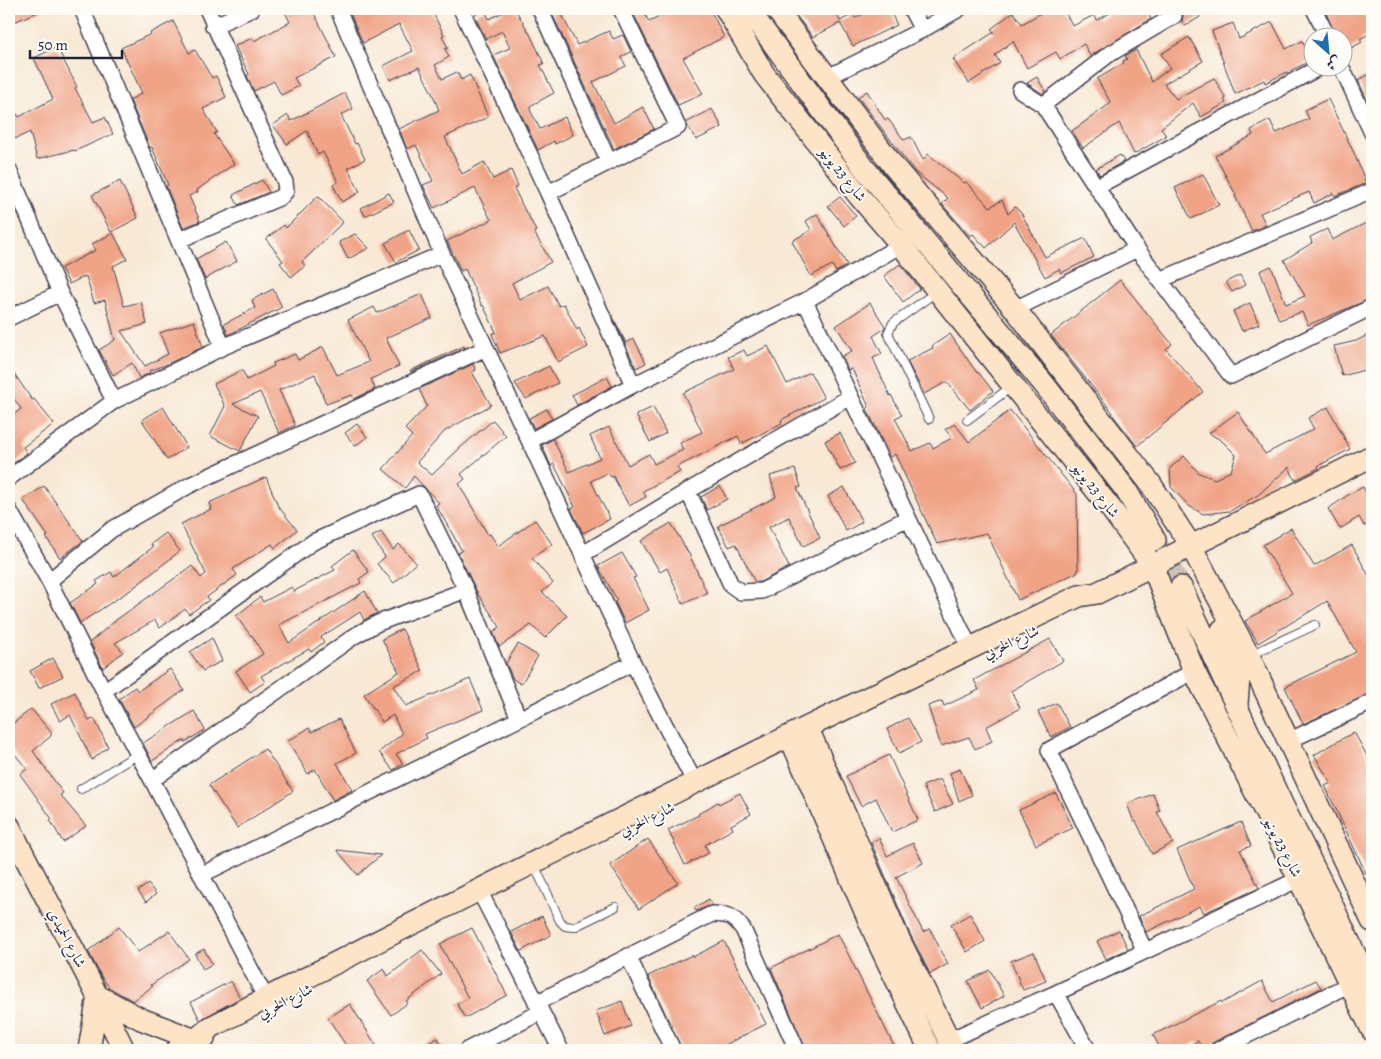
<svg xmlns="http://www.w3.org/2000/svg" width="1381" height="1059" font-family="Alegreya,Amiri,serif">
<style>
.building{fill:#f0a385}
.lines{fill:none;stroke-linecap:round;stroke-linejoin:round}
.secondary-tunnel{stroke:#cdc0b5;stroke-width:21;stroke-dasharray:21 11;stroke-linecap:butt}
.lane-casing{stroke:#424052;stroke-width:10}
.street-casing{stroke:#424052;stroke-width:18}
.secondary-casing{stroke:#424052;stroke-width:24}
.lane{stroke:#fff;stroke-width:8}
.street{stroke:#fff;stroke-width:15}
.secondary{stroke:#fee4c6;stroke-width:21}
.labels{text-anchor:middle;stroke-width:4;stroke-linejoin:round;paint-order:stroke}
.street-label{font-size:15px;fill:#22223b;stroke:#fdfcf7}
</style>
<rect width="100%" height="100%" fill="#fdfcf7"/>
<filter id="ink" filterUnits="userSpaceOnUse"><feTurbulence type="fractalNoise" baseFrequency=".02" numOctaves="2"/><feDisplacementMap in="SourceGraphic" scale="10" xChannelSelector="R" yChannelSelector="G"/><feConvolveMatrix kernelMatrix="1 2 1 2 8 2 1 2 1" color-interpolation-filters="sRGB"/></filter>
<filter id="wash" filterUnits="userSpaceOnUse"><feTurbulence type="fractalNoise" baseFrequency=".0096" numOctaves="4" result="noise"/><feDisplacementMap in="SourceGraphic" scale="20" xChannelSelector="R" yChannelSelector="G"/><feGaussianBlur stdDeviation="1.12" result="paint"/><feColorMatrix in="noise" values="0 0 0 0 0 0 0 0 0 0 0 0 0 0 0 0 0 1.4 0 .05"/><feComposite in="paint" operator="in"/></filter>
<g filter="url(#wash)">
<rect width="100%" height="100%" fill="#f8e8d4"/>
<g id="blocks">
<path class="building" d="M9 9H45L9 24Z
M293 9H312L336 57 294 78 299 86 281 95 274 81 254 91 247 76 249 74 235 46 252 38 254 41 290 22 285 12Z
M348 9H431L444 35 442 36 448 48 445 49 449 57 435 65 442 79 457 72 461 80 470 75 488 117 445 137 462 174 484 162 493 179 511 170 518 186 514 188 526 213H527L536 231 534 232 551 262 512 283 520 300 548 286 559 306 564 304 577 330 579 328 588 347 558 362 545 336 500 353 492 334 496 332 483 305 482 306 465 269 461 271 447 241 491 220 475 188 434 208 423 185 433 181 416 145 407 149 399 129 439 110 432 93 419 67 390 80 383 66 413 51 399 24 363 43Z
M510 9H515L531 36 544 64 540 65 554 93 530 106V110L540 129 565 117 573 135 555 144 554 141 538 150 493 55 510 48 502 31 486 39 474 15 485 10 489 19Z
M550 9H559L577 45 609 31 613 39 623 35 631 52 621 57 626 66 593 82 614 123 643 107 654 129 614 149Z
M631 9H642L649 22 676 9H710L724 37 683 58 703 94 678 105Z
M791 9H834L840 21 853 14 855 18 873 9H889L897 25 853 46 840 23 813 37Z
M1048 9H1063L1073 26 1094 15 1097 20 1118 9H1146L1151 19 1090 56 1084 44 1060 59 1056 52 1027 68 1013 41 995 55 1000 63 969 83 953 59 994 32 991 29 1013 12 1022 24Z
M1183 9H1195L1200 17 1185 26 1182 21 1183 16 1181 10Z
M1324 9H1372V32L1360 39 1362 42 1344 52V38H1337Z
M173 21 189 53 195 50 212 78 216 76 226 97 203 109 217 132 214 134 234 164 197 190 198 192 189 196 200 221 183 228 166 186 168 185 152 147 150 148 130 100 142 93 121 48 151 34 150 33Z
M1272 22 1286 49 1302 41 1312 60 1265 83 1264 80 1235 94 1212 31 1233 23 1239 39Z
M1189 37 1203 61 1164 84 1176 99 1214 78 1226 99 1224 100 1226 103 1201 117 1193 103 1161 128 1166 136 1134 154 1119 123 1083 148 1072 131 1111 103 1097 79 1124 63 1123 61 1127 59 1125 56 1136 50 1152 82 1170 68 1161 54Z
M57 47 77 87 75 88 93 122 105 117 113 134 75 151 74 150 37 159 30 132 15 139 9 127V119L17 114 19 117 53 99 34 58Z
M1368 75 1372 83V111L1358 80Z
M1037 77 1045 91 1043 94 1027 83Z
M867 91 885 120 888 119 904 140 911 137 923 160 928 154 964 183 966 182 990 207 1002 200 1008 214 1015 207 1021 213 1045 257 1085 238 1094 257 1061 273 1059 269 1045 277 1014 222 986 248 973 234 970 236 942 204 948 198 915 172 858 97Z
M345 93 353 109 341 115 355 144 357 143 365 159 348 168 360 192 342 202 333 185 338 182 323 152 318 155 307 131 287 144 273 125 288 115 291 121Z
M1328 99 1354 153 1366 183 1335 196 1334 193 1314 203 1309 192 1260 213 1266 225 1252 231 1235 196 1236 195 1215 156 1253 135 1251 130 1270 120 1276 133 1309 119 1305 110Z
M712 109 722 127 696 140 686 123Z
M1120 155 1124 161 1100 175 1096 169Z
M1203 174 1219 205 1191 219 1175 188Z
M262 180 269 192 238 205 233 195Z
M120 181 138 218 111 232 92 195Z
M389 193 394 202 365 216 361 208Z
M318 196 343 222 302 262 305 266 291 277 280 263 283 261 266 239 284 225 286 228Z
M840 197 856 216 844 226 828 206Z
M817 214 847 265 836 272 832 265 811 276 792 241 811 230 806 221Z
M1372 220V298L1308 325 1302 312 1279 320 1260 271 1271 266 1286 304 1305 296 1284 260 1312 243 1310 237 1327 229 1332 240Z
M409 230 419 250 396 262 385 243Z
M113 233 127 259 113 266 124 306 141 302 147 324 121 331 145 366 168 354 160 333 194 321 203 347 165 365 149 371 150 373 139 378 132 363 113 375 99 350 115 340 105 300 94 303 86 276 69 284 61 268 96 250 92 244Z
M355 234 369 248 348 259 339 242Z
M226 242 237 261 205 279 196 259Z
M900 264 920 289 903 302 884 276Z
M1240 275 1245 285 1232 292 1226 282Z
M1120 280 1172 344 1166 349 1203 392 1137 446 1112 414 1113 413 1051 335Z
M273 289 282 307 228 335 224 324 255 308 252 300Z
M422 294 432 318 386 338 399 366 371 379 375 389 354 399 352 395 326 404 315 374 279 390 295 425 279 433 260 392 233 404 258 416 240 451 210 436 225 406 214 384 242 370 247 380 274 366 273 363 295 354 298 360 323 347 337 375 369 362 348 320 374 307 377 313Z
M870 303 885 326 884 329 873 336 882 354 873 358 890 396 891 395 902 415 895 418 912 451 930 443 933 448 952 438 945 429 955 424 969 442 1010 410 1077 494 1078 572 1018 600 987 533 937 544 895 454 890 457 867 409 869 407 852 369 848 370 842 356 852 351 836 326Z
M1250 303 1259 324 1242 331 1233 311Z
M612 315 626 343 634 339 646 363 636 368Z
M1372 333V368L1342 376 1334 346 1356 341Z
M950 334 977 373 978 372 993 391 970 410 947 382 924 394 907 361 933 348 932 346Z
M464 346 465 348 411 372 410 371Z
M768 346 787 384 810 372 824 398 781 420 782 423 755 437 741 444 738 436 677 467 680 472 643 491 646 497 629 506 613 476 611 477 608 473 591 481 610 519 583 533 571 509 575 507 554 464 551 466 542 445 553 439 569 472 600 458 590 436 609 427 628 465 649 454 654 464 683 450 680 443 702 432 683 393 734 369 728 357 744 350 747 356Z
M473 364 476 370 472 372 491 405 445 431 417 462 432 475 460 448 493 420 506 436 461 474 465 479 459 484 488 535 490 534 498 546 535 520 552 544 532 558 553 583 542 592 567 616 545 638 531 625 499 647 493 632 500 627 478 594 458 553 462 551 436 505 439 503 414 476 405 488 383 469 412 436 405 429 427 406 419 389Z
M9 366 32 400 34 399 54 424 23 447 27 453 14 463 9 456V418L21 409 9 391Z
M549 366 558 383 526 399 515 383Z
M607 377 612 386 577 405 572 395Z
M163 407 187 447 167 460 142 420Z
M653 407 666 433 650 442 636 415Z
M1328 407 1350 449 1318 466 1319 468 1295 480 1289 467 1258 495 1230 511 1203 514 1189 506 1171 487 1170 468 1184 456 1199 473 1215 479 1231 471 1236 455 1222 441 1209 433 1238 412 1265 454 1314 429 1308 418Z
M547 409 552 419 534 428 529 418Z
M357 424 367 437 355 446 345 433Z
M840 433 855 463 840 470 825 441Z
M795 469 801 487 797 488 820 538 803 546 789 517 769 527 789 567 760 582H755L736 544 729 547 718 526 776 497 770 476Z
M266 477 278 506 297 530 275 548 272 544 233 569 237 575 207 597 209 600 189 614 185 609 160 628 155 620 115 643 123 652 103 668 90 642 116 620 192 566 201 578 206 574 181 524 211 509 209 503Z
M44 486 83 541 60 558 46 537 48 536 23 500Z
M720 486 727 499 707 510 701 497Z
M844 487 862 522 846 531 828 496Z
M1363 487 1372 504V522L1364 526 1359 517 1340 529 1328 509 1348 495Z
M671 523 689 554 707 593 683 604 667 568 660 572 641 541Z
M1291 528 1314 566 1352 545 1372 582V693L1303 724 1285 687 1356 652 1327 601 1258 643 1245 621 1292 593 1263 545Z
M381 532 393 550 399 544 416 563 394 583 377 564 385 557 372 537Z
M166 533 180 551 132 589 80 623 70 603 98 584 96 581 111 572 114 577 153 547 151 544Z
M353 550 369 572 359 579 361 583 279 625 289 643 365 591 377 613 364 620 360 612 321 637 324 642 311 652 309 649 261 676 265 682 250 692 236 671 263 654 252 635 251 636 236 616 260 597 263 602 292 587 294 591 335 570 332 566Z
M622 553 636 577 633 578 649 610 625 623 615 602 617 600 598 566Z
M402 629 423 671 393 686 406 706 470 679 483 710 425 734 427 738 396 754 403 764 393 770 379 752 402 734 393 715 382 722 364 694 399 672 382 639Z
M212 638 222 661 203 671 190 652Z
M1050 639 1063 661 1011 691 1020 708 986 727 992 741 975 749 969 737 941 746 928 706 942 701 944 706 979 690 974 680Z
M518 644 538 656 521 684 513 679 506 663Z
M53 658 63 676 39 688 30 671Z
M170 669 184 690 134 727 119 699 135 687 138 691Z
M75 692 89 721 94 718 108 747 92 760 70 715 60 721 51 704Z
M1057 703 1070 727 1051 737 1038 712Z
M31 709 51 732V736L33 751 63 793 60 795 86 826 63 842 50 820 52 819 20 774 27 769 9 747V727Z
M194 711 205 730 185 742 184 740 152 761 143 743Z
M908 718 921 742 899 753 887 729Z
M339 719 356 753 337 763 352 790 333 800 315 769 308 774 288 741 309 728 312 732Z
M1354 732 1372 765V886L1325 786 1331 783 1314 755Z
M265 749 293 791 237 828 209 785Z
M889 755 918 820 892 832 876 798 861 806 846 776Z
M960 769 972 795 959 801 950 773Z
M940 779 953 804 935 812 923 786Z
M740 793 751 814 731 825 733 829 705 845 709 853 685 865 668 830 699 815 698 814 718 802 719 804Z
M1056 793 1073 828 1036 845 1019 810Z
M1153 794 1160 811 1157 812 1173 843 1152 854 1136 821 1134 822 1127 804Z
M1241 822 1251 846 1240 850 1259 888 1204 913 1200 906 1146 932 1139 916 1194 889 1177 850Z
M879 838 887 856 913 843 923 863 896 877 923 932 930 929 948 964 930 974 909 932 871 842Z
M648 839 678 883 639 909 610 865Z
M337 850 381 855 358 875Z
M148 884 156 894 146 902 138 891Z
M709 899 712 905 696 911 694 908Z
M970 914 985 941 967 952 951 925Z
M542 916 551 935 521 951 511 932Z
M119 927 138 952 169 931 189 959 151 985 153 986 133 1001 110 988 102 978 88 951Z
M472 928 507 995 465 1018 457 1004 468 998 440 944Z
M1119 930 1128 949 1106 959 1097 941Z
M838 934 896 1050H806L771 968Z
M724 941 766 1024 715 1050H682L648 976 692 955 693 957Z
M204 949 212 964 203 969 195 954Z
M422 950 441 974 406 1001 408 1003 391 1015 367 981 384 969 388 976Z
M1034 952 1046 981 1023 990 1011 961Z
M990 970 1004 996 982 1008 968 981Z
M1316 980 1321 988 1214 1042 1210 1045 1209 1050H1202L1198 1041 1180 1050H1161L1153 1035 1221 1001 1222 1003 1262 981 1273 1002Z
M231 981 240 998 200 1020 191 1002Z
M622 1001 631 1026 605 1036 596 1011Z
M350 1004 379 1050H349L328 1018Z
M438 1038 444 1050H415Z"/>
</g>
</g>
<g filter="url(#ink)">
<use href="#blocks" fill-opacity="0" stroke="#424052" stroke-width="1"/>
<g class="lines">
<path class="secondary-tunnel" d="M1156 542 1181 587"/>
<defs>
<path id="lane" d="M929 419 888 333 893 323 936 292
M967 420 1011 387
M1250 655 1315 625
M81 789 138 754
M538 873 560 921 565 926 574 927 615 907"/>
<path id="street" d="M82 9 223 347
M338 9 442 254 633 663 695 783
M461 9 548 193 633 385
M540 9 609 162
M911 9 922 30
M1314 9 1328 38
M213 26 252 9
M1342 68 1372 133
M826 78 922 30 959 9
M1020 90 1043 105 1137 249 1231 376 1372 307
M1043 105 1108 55 1174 16 1170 9
M9 170 60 293 114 401
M1098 186 1318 68
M548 193 678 127 621 9
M179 240 281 197 286 191 285 182 207 9
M1160 280 1372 191
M805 301 970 648
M1015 309 1137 249
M9 318 60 293
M530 441 633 385 805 301 901 245
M9 478 114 401 223 347 442 254
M688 491 731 585 741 592 762 591 908 518
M9 510 49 581 104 691 152 780 271 1008
M583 554 688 491 850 397
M49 581 111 530 190 485 486 348
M104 691 313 542 419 494 466 590 519 719
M1288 741 1372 702
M152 780 356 635 378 623 466 590
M201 875 633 663
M484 900 561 1050
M1145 951 1049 750 1194 671
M628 956 673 1050
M1056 993 1088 1050
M536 1003 712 914C730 915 732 915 743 929L797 1050
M949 1040 1056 993 1299 879
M467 1050 541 1012
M1218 1050 1350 984"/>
<path id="secondary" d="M726 9 764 74 859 196 901 245 1112 510 1152 565 1194 671 1299 879 1372 1030
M748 9 865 169 1043 383 1126 490 1155 540
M776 9 895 168 1015 309 1150 483 1191 546 1249 656 1372 921
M1181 587 1282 804 1328 896 1372 991
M1222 630 1239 678 1237 704
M812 738 898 937 954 1050
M794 746 880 946 930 1050
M9 826C47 901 88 974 124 1050
M89 1050 98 996 141 1019 195 1040 204 1039
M177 1050 195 1040 211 1027C498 878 788 735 1079 596L1097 593 1372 456"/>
</defs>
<use href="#lane" class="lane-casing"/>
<use href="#street" class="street-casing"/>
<use href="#secondary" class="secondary-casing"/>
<use href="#lane" class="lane"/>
<use href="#street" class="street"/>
<use href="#secondary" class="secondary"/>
</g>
</g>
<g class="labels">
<g class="street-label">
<text transform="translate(843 174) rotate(52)" y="5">شارع 23 يونيو</text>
<text transform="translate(1096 490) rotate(52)" y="5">شارع 23 يونيو</text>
<text transform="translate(1011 642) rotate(-25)" y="5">شارع الحربي</text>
<text transform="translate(647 819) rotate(-26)" y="5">شارع الحربي</text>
<text transform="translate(1283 847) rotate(63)" y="5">شارع 23 يونيو</text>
<text transform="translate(67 938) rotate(62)" y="5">شارع الحميدي</text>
<text transform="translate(285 1001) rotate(-27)" y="5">شارع الحربي</text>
</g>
</g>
<rect width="1381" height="1059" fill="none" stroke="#fdfcf7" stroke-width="30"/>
<g transform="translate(1328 52) rotate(153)"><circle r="24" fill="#fdfcf7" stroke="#a5a5ac"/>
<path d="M0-4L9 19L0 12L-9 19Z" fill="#1f6fb2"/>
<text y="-8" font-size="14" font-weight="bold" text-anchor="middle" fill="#22223b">ش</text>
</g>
<path d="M30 50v8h92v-8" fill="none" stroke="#22223b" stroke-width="2.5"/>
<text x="38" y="50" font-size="15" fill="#22223b" stroke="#fdfcf7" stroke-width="4" paint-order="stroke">50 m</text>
</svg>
